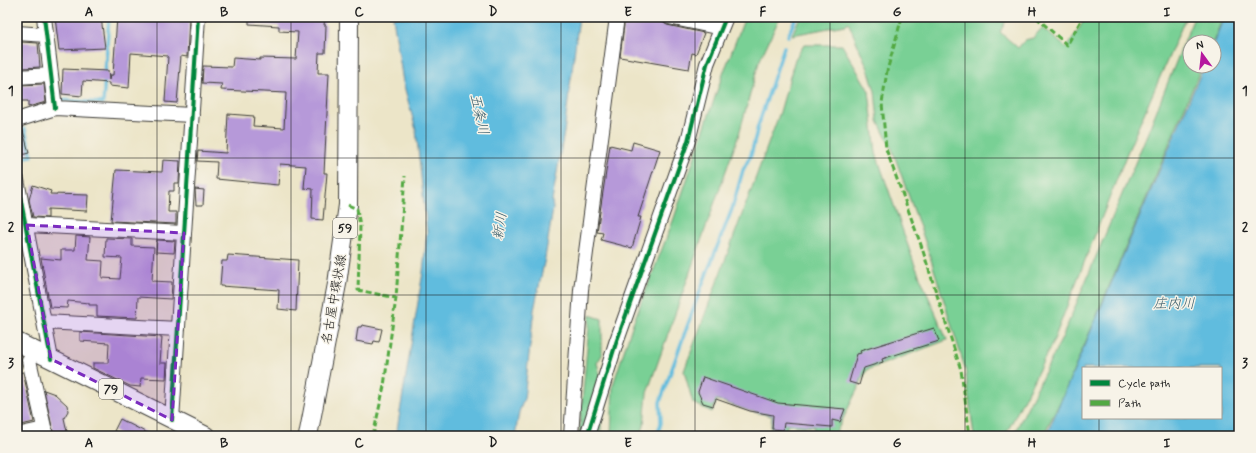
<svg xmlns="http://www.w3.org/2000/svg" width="1256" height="453" font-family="Mynerve,'Klee One',sans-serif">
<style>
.green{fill:#79d095;stroke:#4a7658}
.water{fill:#60bcde;stroke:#3e6c7d;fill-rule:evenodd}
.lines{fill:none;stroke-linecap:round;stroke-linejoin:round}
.stream{stroke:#60bcde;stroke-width:3.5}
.building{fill:#b699d9}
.minor-casing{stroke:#3b3a36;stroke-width:16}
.major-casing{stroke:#3b3a36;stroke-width:20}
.minor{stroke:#fff;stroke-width:14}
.major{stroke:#fff;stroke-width:18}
.quiet{stroke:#52a943;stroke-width:3;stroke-dasharray:6 3;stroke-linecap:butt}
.cycleway-casing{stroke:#f7f3e8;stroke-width:6}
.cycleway{stroke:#00873e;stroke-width:4}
.marked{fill:#7b2cbf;fill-opacity:0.2;stroke:#7b2cbf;stroke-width:3;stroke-dasharray:8 5;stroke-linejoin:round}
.grid{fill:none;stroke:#1c1c1c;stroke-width:1;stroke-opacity:0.55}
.labels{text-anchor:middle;stroke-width:3;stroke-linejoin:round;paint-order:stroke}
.shield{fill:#f7f3e8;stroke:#5e5c59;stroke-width:1}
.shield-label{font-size:12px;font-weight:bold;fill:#1c1c1c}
.street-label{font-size:13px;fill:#1c1c1c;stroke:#f7f3e8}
.water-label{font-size:14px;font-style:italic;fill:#375c6a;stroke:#f7f3e8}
.neatline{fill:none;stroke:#1c1c1c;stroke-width:1.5}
.grid-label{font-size:13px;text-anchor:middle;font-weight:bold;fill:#1c1c1c}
</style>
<rect width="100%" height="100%" fill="#f7f3e8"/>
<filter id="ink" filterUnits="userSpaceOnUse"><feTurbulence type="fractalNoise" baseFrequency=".025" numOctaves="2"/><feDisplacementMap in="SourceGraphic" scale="8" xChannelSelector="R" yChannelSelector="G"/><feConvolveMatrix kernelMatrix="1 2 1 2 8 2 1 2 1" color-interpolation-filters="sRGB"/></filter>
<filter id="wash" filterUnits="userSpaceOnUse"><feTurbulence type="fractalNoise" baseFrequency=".012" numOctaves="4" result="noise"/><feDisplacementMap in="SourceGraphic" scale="16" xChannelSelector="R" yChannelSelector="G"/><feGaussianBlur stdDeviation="0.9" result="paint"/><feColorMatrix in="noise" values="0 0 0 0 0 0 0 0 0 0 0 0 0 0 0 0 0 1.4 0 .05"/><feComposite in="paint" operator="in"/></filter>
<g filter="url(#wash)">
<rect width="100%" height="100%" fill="#ece5c8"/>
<path class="green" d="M745 17H780L759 62 739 134 647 393 644 425 641 436H611L613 385 633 323 673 221 720 82Z
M800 17H1008L1000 32 1018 48 1025 40 1033 38 1042 28 1067 48 1086 17H1186L1127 153 1053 342 1005 436H974L965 368 927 247 892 149 878 121 875 91 869 71 848 22 845 25 792 35Z
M1194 17H1223L1213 42H1190V66H1202L1062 398 1043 436H1013L1062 338 1148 132Z
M804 45H842L869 91 876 153 882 171 914 263 947 340 867 370 836 433 813 435 814 427 787 425 786 436H770L772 416 750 411 717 400 712 412 693 403 684 371 780 112 795 59Z
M590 315 602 319V355L597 363 601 378 581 436H579Z
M601 413V436H595Z"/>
<path class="water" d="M393 17H579L564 132 552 201 553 209 545 258 534 310 524 399 519 412 515 436H396L423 272 427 232 416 130 403 82Z
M1224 17H1239V430L1236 436H1046L1204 66H1214V42ZM1083 368H1221V418H1083Z"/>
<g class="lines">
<path class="stream" d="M788 36 796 17
M62 100 103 103 109 17
M21 176 17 158 32 156 25 129
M657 436 661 423 660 402 701 288 732 209 743 170 751 155 758 126 784 47"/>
</g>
<g id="blocks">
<path class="building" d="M55 17H101L105 48 59 50Z
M117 17H189L187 57 181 56 177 103 165 102 168 56 131 53 129 88 109 86V83L83 81 82 96 62 94 63 69 108 71 109 80 110 75H113Z
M249 17H325L324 25H326L325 53H319L318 73H329L324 173H327L323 220 312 219 313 189 304 188 306 166 280 164 278 185 216 179 217 162 197 161 198 151 226 153 228 114 254 116 253 126 284 128 286 93 221 90 222 84 202 83 203 66 232 67 233 58 260 60V58L296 59 298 32 279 31V26L249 24Z
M625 17H642L661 21 667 25 704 33 696 54 692 53 689 69 620 57Z
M21 42 38 43 40 67 22 68Z
M44 84 46 102 28 107V101H17V85Z
M22 127 29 153 17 156V128Z
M633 142 660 150 638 217H641L632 248 601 240 603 233 597 232 610 145 631 150Z
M163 160 180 161 179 183H174V191H169L168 212H176V224L111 221 116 170 162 172Z
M33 185 51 191 50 194 88 195 87 211 48 209V218L33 217 29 200Z
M195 189 204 190 203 205H196Z
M76 236 90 237 88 260 103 261 102 278 120 279 122 258 105 257 106 238 132 239V246L154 247 152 281 172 282 171 299 138 297 137 318 97 316V305H89V303L68 301 67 308 50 307 41 258 61 260V250H75Z
M157 240 175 241 174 253 156 252Z
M228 255 298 260 296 311 278 309 279 290 220 286 222 261H227Z
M362 325 382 329 379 342 374 341 373 344 356 341 358 327H361Z
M934 328 939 341 882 359 883 362 864 368 859 385 849 382 857 354 861 353 860 351Z
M80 332 162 337 160 363H167L166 379 141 378 140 387 130 386 93 368V363H108L109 343 80 341Z
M23 372 34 422 17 426V373Z
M703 377 778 403 845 409 840 422 832 420V427L784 423 783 430 772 429 773 415 750 411 716 399 713 406 703 403 698 392Z
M44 390 55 394 67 405 68 411 64 418 68 436H54Z
M120 419 153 436H124L114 431Z"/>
</g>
</g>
<g filter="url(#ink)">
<use href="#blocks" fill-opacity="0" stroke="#3b3a36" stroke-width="1"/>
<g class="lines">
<defs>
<path id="minor" d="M44 17 55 108
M669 17 721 28
M17 33 46 35
M17 77 51 75
M17 120 55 108 192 115
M17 180 51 359
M27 225 184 233
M44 322 178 329
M29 360 46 436
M172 420 198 17
M17 435 44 429
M571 436 581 290 617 17
M587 436 616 343 688 141 707 64 726 17"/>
<path id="major" d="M17 342 206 436
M308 436 337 284 348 205 349 17"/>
</defs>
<use href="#minor" class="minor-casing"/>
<use href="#major" class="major-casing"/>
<use href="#minor" class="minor"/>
<use href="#major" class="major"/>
<path class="quiet" d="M902 17 887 71 882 103 886 149 921 245 961 370 970 436
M1036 17 1067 45 1083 17
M348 205 357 209 360 226 358 290 396 298
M373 436 384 386 396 298 405 176"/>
<defs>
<path id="cycleway" d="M44 17 55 108
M17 180 51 359
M172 420 198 17
M587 436 616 343 688 141 707 64 726 17"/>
</defs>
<use href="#cycleway" class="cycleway-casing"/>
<use href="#cycleway" class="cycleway"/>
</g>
</g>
<path class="marked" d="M27 225 184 233 172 420 51 359Z"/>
<path class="grid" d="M157 17V436M291 17V436M426 17V436M561 17V436M695 17V436M830 17V436M965 17V436M1099 17V368M17 158H1239M17 295H1239M1099 418V436"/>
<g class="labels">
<g class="shield">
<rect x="333" y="218" width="24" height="20" rx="3"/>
<rect x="99" y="379" width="24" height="20" rx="3"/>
</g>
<g class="shield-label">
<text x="345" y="232">59</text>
<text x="111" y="393">79</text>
</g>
<g class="street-label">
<text transform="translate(333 299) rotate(-80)" y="5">名古屋中環状線</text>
</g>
<g class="water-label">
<text transform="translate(480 114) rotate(77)" y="5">五条川</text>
<text transform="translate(499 226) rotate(-81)" y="5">新川</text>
<text x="1174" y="308">庄内川</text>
</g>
</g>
<rect width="1256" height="453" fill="none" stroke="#f7f3e8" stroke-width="44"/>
<rect x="1082" y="367" width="140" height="52" fill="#f7f3e8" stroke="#9f9d96"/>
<rect x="1090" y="380" width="20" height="6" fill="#00873e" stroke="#9f9d96"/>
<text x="1118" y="387" font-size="12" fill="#1c1c1c">Cycle path</text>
<rect x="1090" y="400" width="20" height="6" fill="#52a943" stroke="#9f9d96"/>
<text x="1118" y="407" font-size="12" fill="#1c1c1c">Path</text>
<g transform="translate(1202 54) rotate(345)"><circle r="19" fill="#f7f3e8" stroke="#9f9d96"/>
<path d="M0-3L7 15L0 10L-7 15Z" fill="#b5179e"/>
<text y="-6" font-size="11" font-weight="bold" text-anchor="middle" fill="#1c1c1c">N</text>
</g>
<rect x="22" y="22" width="1212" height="409" class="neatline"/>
<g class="grid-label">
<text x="89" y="16">A</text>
<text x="224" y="16">B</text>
<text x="359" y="16">C</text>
<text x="493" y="16">D</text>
<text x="628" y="16">E</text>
<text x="763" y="16">F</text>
<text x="897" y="16">G</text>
<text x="1032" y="16">H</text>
<text x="1167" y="16">I</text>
<text x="11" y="95">1</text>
<text x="1245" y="95">1</text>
<text x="11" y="231">2</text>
<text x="1245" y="231">2</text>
<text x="11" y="367">3</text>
<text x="1245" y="367">3</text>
<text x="89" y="447">A</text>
<text x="224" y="447">B</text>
<text x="359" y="447">C</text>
<text x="493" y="447">D</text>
<text x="628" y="447">E</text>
<text x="763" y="447">F</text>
<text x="897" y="447">G</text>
<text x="1032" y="447">H</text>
<text x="1167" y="447">I</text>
</g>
</svg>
